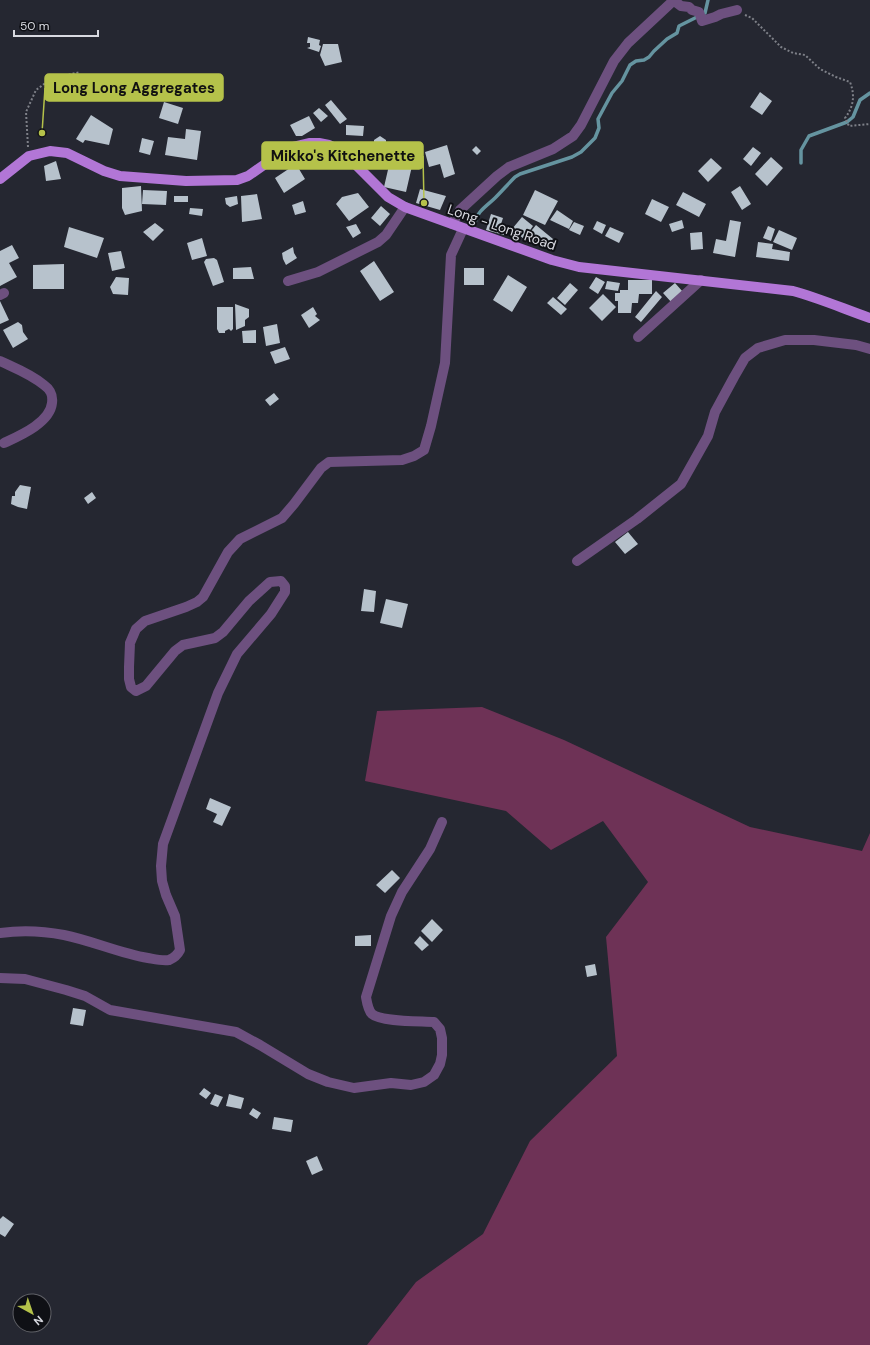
<svg xmlns="http://www.w3.org/2000/svg" width="870" height="1345" font-family="'DM Sans',sans-serif">
<style>
.green{fill:#6e3256}
.lines{fill:none;stroke-linecap:round;stroke-linejoin:round}
.stream{stroke:#6594a0;stroke-width:3.5}
.building{fill:#b7c2cc}
.path{stroke:#7e8088;stroke-width:2;stroke-dasharray:2 2;stroke-linecap:butt}
.minor{stroke:#6d507f;stroke-width:10}
.major{stroke:#b276d6;stroke-width:10}
.labels{text-anchor:middle;stroke-width:4;stroke-linejoin:round;paint-order:stroke}
.street-label{font-size:14px;fill:#d8d9e0;stroke:#0f1015}
.leader{fill:none;stroke:#b5c24a;stroke-width:1.5}
.callout-dot{fill:#b5c24a;stroke:#0f1015;stroke-width:1.5}
.callout{fill:#b5c24a;stroke:#b5c24a;stroke-width:1.5}
.callout-label{font-size:15px;text-anchor:middle;font-weight:bold;fill:#111}
</style>
<rect width="100%" height="100%" fill="#252731"/>
<path class="green" d="M482 707 564 740 750 827 862 851 870 833V1345H367L416 1282 483 1234 530 1141 617 1056 606 937 648 882 603 821 551 850 506 811 365 781 377 711Z"/>
<g class="lines">
<path class="stream" d="M801 163V150L809 136 847 122 853 117 860 100 870 93
M475 223C476 212 488 205 495 198 502 191 508 184 515 177L520 174 572 157 581 152 595 138 599 128 598 119 612 93 622 81 630 65 636 61 644 60 649 57 654 51 667 39 677 33 679 26 705 13 708 0"/>
</g>
<path class="building" d="M308 37 320 40 319 45 321 46 319 52 307 48 310 47V43H307Z
M323 44H338L342 62 325 66 320 55Z
M760 92 772 101 762 115 750 107Z
M331 100 347 119 340 124 325 105Z
M164 102 183 108 178 124 159 118Z
M319 108 328 116 321 122 313 113Z
M91 115 113 129 109 145 85 140 83 143 76 139Z
M309 116 315 128 302 136H296L290 125Z
M346 125 364 126 363 136 346 135Z
M186 129 201 131 197 160 165 155 168 137 185 139Z
M380 136 386 140V148H374V140Z
M142 138 154 141 150 155 139 152Z
M447 145 455 174 444 178 440 164 429 167 425 152Z
M476 146 481 151 477 155 472 150Z
M753 147 761 153 751 166 743 159Z
M771 157 783 168 767 186 755 174Z
M711 158 722 168 708 182 698 171Z
M56 161 61 179 46 181 44 166Z
M390 161 412 166 406 192 384 187Z
M296 164 305 179 284 193 275 178Z
M141 186 142 211 125 215 122 208V188Z
M740 186 751 204 742 210 731 192Z
M420 189 446 196 440 210 416 203Z
M143 190 167 191 166 205 142 204Z
M535 190 558 201 545 225 523 215Z
M683 192 706 204 699 217 676 205Z
M358 193 369 207 349 221 336 204 342 197Z
M257 194 262 219 242 222 241 196Z
M174 196H188V202H174Z
M237 196 238 204 230 207 226 204 225 198Z
M652 199 669 207 661 222 645 214Z
M303 201 306 212 295 215 292 205Z
M381 206 390 214 380 226 371 218Z
M190 208 203 209 202 216 189 214Z
M557 210 573 221 569 229 550 220Z
M491 214 503 218 501 224 507 226 504 235 486 230Z
M522 217 533 226 524 239 512 229Z
M682 220 684 228 672 232 669 224Z
M730 220 741 222 735 257 713 253 716 239 726 241Z
M597 221 606 225 602 234 593 229Z
M574 222 584 226 580 235 569 230Z
M155 223 164 230 153 241 143 232Z
M356 224 361 233 353 238 346 227Z
M536 225 553 239 545 249 528 235Z
M768 226 775 229 771 241 763 238Z
M69 227 104 238 97 258 64 247Z
M610 227 624 233 619 243 605 236Z
M779 230 797 238 792 250 773 242Z
M702 232 703 249 691 250 690 233Z
M202 238 207 256 192 260 187 243Z
M758 242 773 244 772 249 790 252 789 261 756 257Z
M12 245 19 258 9 263 17 277 0 286V251Z
M293 247 294 253 297 258 286 265 283 259 282 253Z
M121 251 125 268 112 271 108 253Z
M214 258 217 260 224 282 213 286 204 262 206 259Z
M374 261 394 292 380 301 360 271Z
M64 264V289H33V265Z
M251 267 254 279H233V268Z
M464 268H484V285H464Z
M508 275 527 287 512 312 493 300Z
M116 277 129 278 128 295 113 294 110 287Z
M596 277 605 282 598 294 589 288Z
M628 280H652V294H639L638 303H632L631 313H618V301H615V293H620V290H628Z
M607 281 620 283 618 291 605 289Z
M570 283 578 290 565 305 557 298Z
M675 283 683 292 672 303 663 293Z
M656 291 662 297 641 322 635 317Z
M603 294 616 307 602 321 589 308Z
M553 297 567 309 561 315 547 303Z
M0 301 9 320 0 324Z
M235 304 249 309V317L245 320V326L236 330Z
M217 307H233V329L231 331 229 329 225 331V333H219L217 329Z
M313 307 317 314 315 316 320 320 309 328 301 315Z
M18 322 22 325 23 332 28 339 13 348 3 330Z
M277 324 280 343 266 346 263 327Z
M256 330V343H243L242 331Z
M285 347 290 359 275 364 270 352Z
M274 393 279 399 270 406 265 400Z
M20 485 31 487 27 509 18 507 11 504 12 496H15V492Z
M92 492 96 498 88 504 84 498Z
M628 532 638 544 625 554 615 542Z
M364 589 376 591 374 612 361 611Z
M386 599 408 604 402 628 380 623Z
M210 798 231 807 222 826 213 822 217 814 206 809Z
M392 870 400 878 385 893 376 885Z
M432 919 443 930 432 942 421 931Z
M371 935V946H355V936Z
M420 936 429 945 422 951 414 943Z
M595 964 597 975 587 977 585 966Z
M73 1008 86 1010 83 1026 70 1024Z
M204 1088 211 1093 206 1099 199 1094Z
M215 1094 223 1097 218 1107 210 1104Z
M229 1094 244 1098 241 1109 226 1106Z
M253 1108 261 1113 257 1119 249 1114Z
M274 1117 293 1120 291 1132 272 1129Z
M317 1156 323 1170 312 1175 306 1161Z
M3 1216 14 1224 5 1237 0 1234V1219Z"/>
<g class="lines">
<path class="path" d="M745 15 752 18 781 47 793 53 805 55 820 69 836 77 850 82C855 95 854 106 845 118L849 126 870 124
M28 147 26 112 36 90 51 79 80 72"/>
<path class="minor" d="M673 0 681 6 689 7 692 10 699 12 702 21 715 17 721 14 737 10
M452 224 460 210 497 176 509 167 553 149 573 136 581 125 614 61 628 43 674 0
M288 281 318 272 378 242 386 235 405 207
M0 295 4 293
M638 337 701 280
M0 361C15 368 31 374 44 385 51 390 53 395 52 403 50 423 19 436 4 443
M577 561 637 519 681 484 708 436 715 412 734 377 745 358 758 348 785 340H814L856 345 870 349
M0 933C22 930 43 931 64 935 93 941 119 953 148 958 154 959 162 961 169 960 174 958 178 954 180 950L175 916 166 895 162 881 161 866 163 844 218 693 237 654 271 614 285 592V586L281 581 270 582 249 601 223 632 215 638 183 645 175 651 146 686 136 691 131 687 129 679V667L130 643 136 629 145 621 186 607 197 602 203 597 228 552 240 539 282 518 294 504 321 468 329 462 402 460 414 456 424 450 431 426 445 363 451 255 463 229
M0 978 25 979 66 990 85 996 110 1010 236 1032 260 1045 308 1074 328 1082 354 1088 391 1083 411 1085 424 1082 434 1075 440 1064 442 1055V1038L440 1029 434 1022C421 1021 381 1022 372 1014 368 1010 367 1003 366 997L391 916 402 892 430 849 442 822"/>
<path class="major" d="M0 179 29 156 50 151 67 153 104 171 120 176 186 181 237 180 248 176 288 148 309 143H319L329 145 339 150 347 156 388 197 405 207 552 260 579 267 793 291C819 298 844 309 870 318"/>
</g>
<g class="labels">
<g class="street-label">
<text transform="translate(502 227) rotate(19)" y="5">Long - Long Road</text>
</g>
</g>
<path class="leader" d="M42 133L45 88M424 203L423 156"/>
<g class="callout-dot">
<circle cx="42" cy="133" r="4"/>
<circle cx="424" cy="203" r="4"/>
</g>
<g class="callout">
<rect x="45" y="74" width="178" height="27" rx="4"/>
<rect x="262" y="142" width="161" height="27" rx="4"/>
</g>
<g class="callout-label">
<text x="134" y="93">Long Long Aggregates</text>
<text x="343" y="161">Mikko's Kitchenette</text>
</g>
<g transform="translate(32 1313) rotate(140)"><circle r="19" fill="#0f1015" stroke="#5f6066"/>
<path d="M0-3L7 15L0 10L-7 15Z" fill="#b5c24a"/>
<text y="-6" font-size="11" font-weight="bold" text-anchor="middle" fill="#d8d9e0">N</text>
</g>
<path d="M14 30v6h84v-6" fill="none" stroke="#d8d9e0" stroke-width="2"/>
<text x="20" y="30" font-size="12" fill="#d8d9e0" stroke="#0f1015" stroke-width="3" paint-order="stroke">50 m</text>
</svg>
